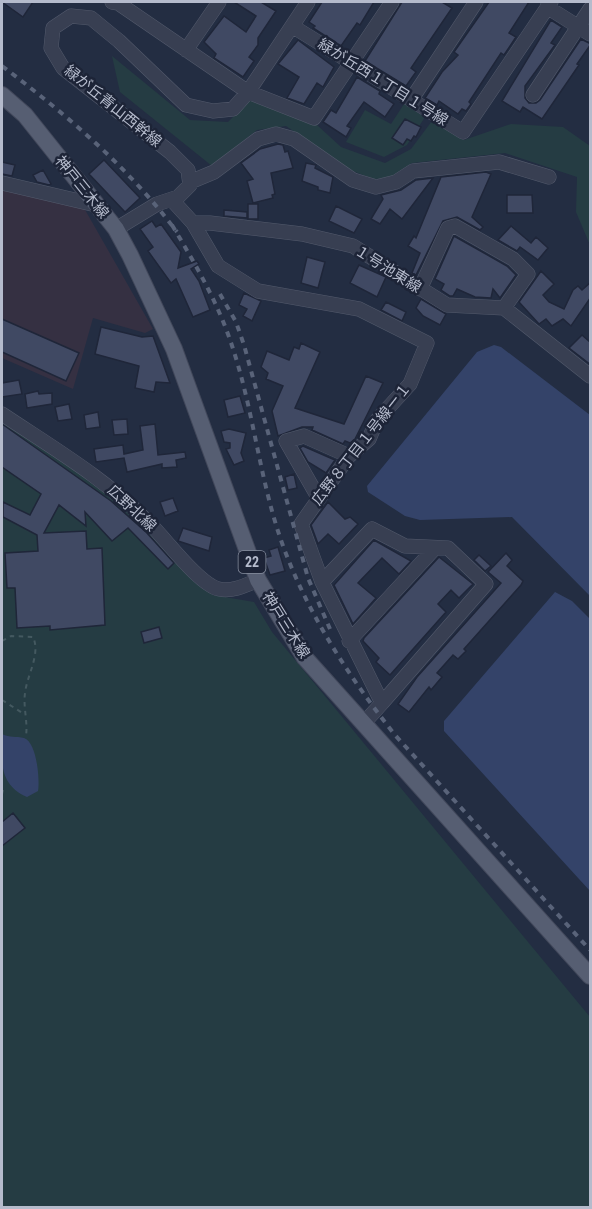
<svg xmlns="http://www.w3.org/2000/svg" width="592" height="1209" font-family="'Roboto Condensed','Noto Sans JP',sans-serif">
<style>
.medical{fill:#353042}
.green{fill:#253c43}
.water{fill:#344369}
.building{fill:#404963;stroke:#1f2639;stroke-width:1.5}
.lines{fill:none;stroke-linecap:round;stroke-linejoin:round}
.minor-casing{stroke:#535a6c;stroke-width:15}
.major-casing{stroke:#42485b;stroke-width:18}
.path{stroke:#445960;stroke-width:2;stroke-dasharray:4.5 4.5;stroke-linecap:butt}
.minor{stroke:#383f52;stroke-width:14}
.major{stroke:#565e72;stroke-width:16}
.rail{stroke:#596379;stroke-width:4;stroke-dasharray:6 6;stroke-linecap:butt}
.labels{text-anchor:middle;stroke-width:5;stroke-linejoin:round;paint-order:stroke}
.shield{fill:#1d2437;stroke:#878e9f;stroke-width:1.5}
.shield-label{font-size:14px;font-weight:bold;fill:#b5bbcc}
.street-label{font-size:15px;fill:#b5bbcc;stroke:#1d2437}
</style>
<rect width="100%" height="100%" fill="#232d42"/>
<path class="medical" d="M2 189 84 208 153 329 145 333 93 318 73 389 2 358Z"/>
<path class="green" d="M112 56 190 120 228 122 250 100 317 125 341 147 385 163 411 149 432 121 464 140 511 124 563 127 590 146V245L576 212 577 177 505 153 412 163 389 178 373 179 348 169 286 126 257 130 212 166 120 92Z
M404 104 425 117 407 145 384 157 346 142 365 110 391 124Z
M2 417 95 479 213 595 254 602 272 632 590 1017V1207H2Z"/>
<path class="water" d="M494 345 501 347 590 415V596L512 517 420 520 405 516 368 492 367 486 477 352Z
M555 592 572 601 590 619V891L444 731V721Z
M2 734C10 738 16 736 24 738 37 742 40 781 38 791L27 797C0 785 1 764 2 734Z"/>
<path class="building" d="M2 2H33L23 17Z
M234 2H261L276 11 258 38V45L249 57 254 61 243 77 214 58 216 54 204 42 224 16 246 32 256 16Z
M322 2H374L360 25 357 23 341 46 313 28 315 26 309 22Z
M402 2H442L452 8 411 68 416 72 406 86 365 61Z
M489 2H529L509 33 516 37 504 55 501 53 469 102 471 104 466 111 462 109 458 114 439 101 437 105 425 98 442 72 458 55 454 52Z
M551 20 562 27 551 43 555 45 525 86V98L529 103H536L540 100 581 39 591 44 577 64 579 65 542 119 523 107 520 112 502 101Z
M298 40 334 67 323 87 317 83 304 104 287 98 299 77 278 64Z
M357 77 380 91 379 94 394 104 385 117 364 102 347 126 351 128 346 137 323 122 331 110 336 113Z
M405 119 421 127 416 137 414 136 411 141 407 139 403 145 392 138Z
M278 144 283 145 285 152 288 151 293 168 271 173 275 194 272 195 273 198 253 203 247 181 253 179 241 163 260 149Z
M104 160 140 198 125 212 89 174Z
M2 162 15 165 12 176 2 174Z
M306 163 316 165 315 168 333 177 330 193 318 190V187L302 181Z
M43 170 51 184 49 185 37 182 33 175Z
M486 172 491 174 472 217 483 227 480 230 457 217 443 221 416 275 412 273 420 253 408 246 414 236 416 238 441 177Z
M433 178 402 219 390 209 380 224 371 219 383 199 381 195 401 190 416 180Z
M507 195H532L533 213H507Z
M248 204H258V219H248Z
M336 206 362 219 354 233 329 221Z
M224 210 247 212V218L224 216Z
M152 221 156 227 161 224 181 252 178 268 197 261 199 264 191 269 199 281 210 310 193 317 176 279 171 283 148 251 153 247 140 229Z
M511 226 531 243 536 237 548 248 538 260 520 247 517 251 498 240Z
M454 236 507 266 516 275 500 298 493 289 491 298 475 297 457 289 453 296H450L441 290 444 284 435 279Z
M307 257 325 262 318 288 301 283Z
M359 265 386 277 377 297 350 283Z
M541 271 554 284 543 295 549 302 564 309 573 290 578 286 582 290 591 282V297L571 326 563 319 552 326 546 319 539 324 519 302Z
M244 293 261 301 252 321 243 316 247 309 239 305Z
M421 299 446 314 440 325 423 316 416 308Z
M386 302 406 312 402 321 381 310Z
M2 319 79 353 66 381 2 352Z
M101 327 142 337 153 336 170 383 156 382 154 392 135 388 139 366 95 354Z
M582 335 591 343V365L569 348Z
M301 343 320 352 295 408 344 424 366 376 383 383 355 439 350 443 345 441 343 444 312 430 313 427H302L278 436 272 411 283 386 266 379 268 373 261 367 267 351 289 360 294 347 299 349Z
M19 380 22 394 2 397V383Z
M38 391 39 394 52 393V404L27 408 25 394Z
M240 396 245 413 228 417 224 400Z
M69 404 72 419 58 421 55 407Z
M98 412 100 427 86 429 84 415Z
M127 419 128 434 114 435 112 420Z
M2 424 111 501 146 532 174 563 168 569 128 528 112 541 85 512 86 526 59 505 44 533 86 531 87 549 102 548 105 625 50 630V626L17 628 15 588H7L5 553 38 551 37 535 3 517V502L30 515 41 494 2 467Z
M155 424 158 455 185 452 186 458 176 460 177 467 162 468V464L127 472 124 458 96 462 94 449 123 445 124 454 143 450 140 426Z
M229 429 246 433 241 453 244 461 234 465 226 449 230 448V443L224 442 221 431Z
M303 446 335 460 326 473 308 462 300 448Z
M294 474 297 488 288 490 285 477Z
M173 498 178 511 165 516 160 502Z
M328 502 345 519 350 517 358 524 339 544 328 534 318 544 311 525Z
M183 528 212 537 209 551 178 541Z
M374 540 411 561 399 574 382 558 358 583 376 598 353 624 334 585Z
M278 547 285 571 270 575 264 558 271 556 269 550Z
M506 553 512 560 507 566 523 581 521 585 464 649 466 651 458 659 453 655 437 673 442 677 431 690 429 687 409 712 398 704 417 677 501 583 488 572Z
M479 555 491 566 485 571 474 560Z
M439 557 473 584 459 598 451 590 438 604 446 612 390 675 376 662 379 658 363 641 364 638Z
M159 627 162 638 144 643 141 632Z
M13 813 25 828 2 846V822Z"/>
<g class="lines">
<defs>
<path id="minor" d="M112 2 118 3 248 92 314 118 392 2
M547 7 590 34
M292 26 463 132 551 2
M186 50 219 2
M533 95 590 9
M411 100 476 2
M190 182 214 172 258 139 276 134 294 139 353 180 376 187 396 182 413 171 499 162 549 177
M2 183 96 205
M172 200 193 223H210L302 234 353 246 447 305 504 308 590 376
M193 223 218 266 258 291 359 309 427 343 410 384 377 420 369 439 349 456 301 524 322 582 382 703 364 723
M116 229 157 204 178 197 190 185 188 170 170 152 63 68 51 48 53 28 71 16 91 18 119 41 186 105 213 111 233 109 248 92 308 2
M420 289 448 228 455 226 513 259 528 274 504 308
M2 414C56 450 106 479 152 526 167 541 200 585 219 589 233 592 246 585 258 580
M318 497 286 441 304 436 349 456
M322 582 372 529 405 546 448 548 486 584 382 703
M349 641 435 548"/>
<path id="major" d="M2 95 25 115 116 229 130 255 174 349 258 580 305 658 590 976"/>
</defs>
<use href="#minor" class="minor-casing"/>
<use href="#major" class="major-casing"/>
<path class="path" d="M2 641 11 636 33 637C41 654 27 675 25 693 23 707 28 722 26 736
M2 700 24 714
M2 794 3 790"/>
<use href="#minor" class="minor"/>
<use href="#major" class="major"/>
<path class="rail" d="M2 66C67 115 128 167 177 232
M172 225C197 267 220 306 234 352 254 414 260 481 282 543 307 613 349 677 395 735L590 950
M220 294 236 322 244 345 308 578 330 629"/>
</g>
<g class="labels">
<rect class="shield" x="238.5" y="551" width="27" height="22" rx="4.5"/>
<g class="shield-label">
<text x="252" y="567">22</text>
</g>
<g class="street-label">
<text transform="translate(383 82) rotate(32)" y="5">緑が丘西１丁目１号線</text>
<text transform="translate(113 106) rotate(39)" y="5">緑が丘青山西幹線</text>
<text transform="translate(82 187) rotate(51)" y="5">神戸三木線</text>
<text transform="translate(388 269) rotate(32)" y="5">１号池東線</text>
<text transform="translate(361 444) rotate(-52)" y="5">広野８丁目１号線ー１</text>
<text transform="translate(132 508) rotate(43)" y="5">広野北線</text>
<text transform="translate(286 625) rotate(58)" y="5">神戸三木線</text>
</g>
</g>
<rect width="592" height="1209" fill="none" stroke="#b5bbcc" stroke-width="6"/>
</svg>
